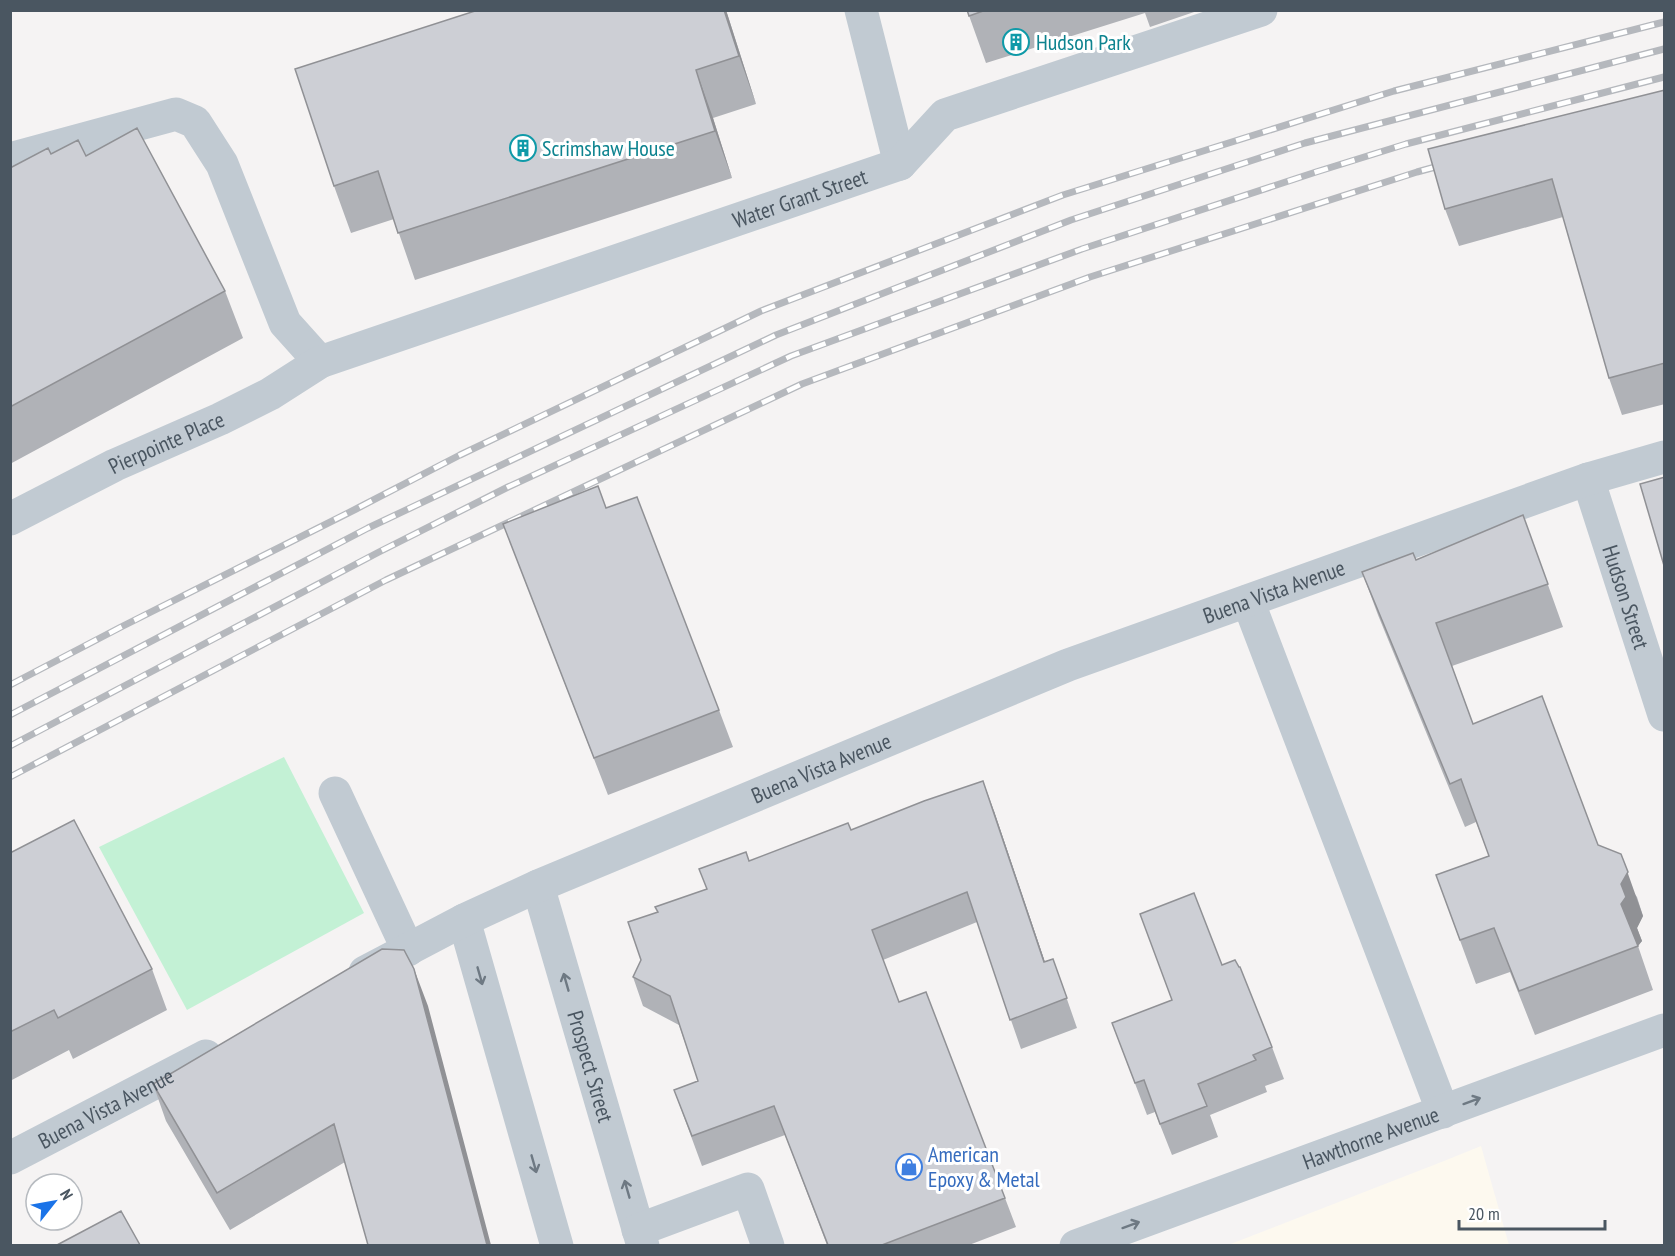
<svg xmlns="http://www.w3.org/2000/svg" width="1675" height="1256" font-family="'PT Sans Narrow',sans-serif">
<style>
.commercial{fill:#fdf9ef}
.green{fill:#c3f1d5}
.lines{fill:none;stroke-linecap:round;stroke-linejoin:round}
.minor{stroke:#c1cad2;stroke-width:33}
.rail-casing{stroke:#b5b8bd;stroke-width:7}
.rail{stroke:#fff;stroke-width:4.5;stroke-dasharray:14;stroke-linecap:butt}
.wall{fill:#b0b2b7}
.shaded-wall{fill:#909195}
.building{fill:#cdcfd5;stroke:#909195;stroke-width:1.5}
.oneway{stroke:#6e7983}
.labels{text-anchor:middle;stroke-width:6;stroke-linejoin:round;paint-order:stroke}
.culture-label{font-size:22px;fill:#0d838f;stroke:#fff;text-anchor:start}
.street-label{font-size:22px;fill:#4a5661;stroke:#fff}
.shop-label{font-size:22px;fill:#366cbe;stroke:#fff;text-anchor:start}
</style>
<rect width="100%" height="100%" fill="#f5f3f3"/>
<path class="commercial" d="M1481 1146 1509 1245H1228L1444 1161Z"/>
<path class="green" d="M284 757 364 913 187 1010 99 847Z"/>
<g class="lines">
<g class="minor">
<path d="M861 10 900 164"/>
<path d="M10 159 176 114 195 122 222 164 285 323 320 362"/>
<path id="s1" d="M1588 479 1664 715"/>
<path id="s2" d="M10 519 115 465 220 419 270 394 320 362 900 164 945 115 1261 10"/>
<path d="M1248 601 1443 1112"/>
<path d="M335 793 408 950"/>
<path id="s3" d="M538 886 643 1246"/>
<path d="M464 920 557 1246"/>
<path id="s4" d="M365 972 464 920 538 886 1068 665 1588 479 1664 457"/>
<path id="s5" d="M10 1158 206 1056"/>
<path d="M638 1230 748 1189 768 1246"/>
<path id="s6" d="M1076 1246 1664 1030"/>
</g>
<defs>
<path id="rail" d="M10 685 121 627 356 509 460 455 761 311 1063 195 1394 91 1664 22
M10 715 368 528 776 335 1071 220 1305 143 1664 49
M10 746 379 552 508 487 791 356 1082 249 1316 172 1406 144 1664 77
M10 777 386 580 802 384 1090 277 1417 172 1450 163"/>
</defs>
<use href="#rail" class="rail-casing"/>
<use href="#rail" class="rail"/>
</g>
<path class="wall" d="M726 10 756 104 713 118 732 178 415 280 394 219 351 233 334 186Z
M967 10H1200L1150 27 1145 13 986 63Z
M1665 90V404L1622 415 1609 378 1563 217 1459 246 1445 209Z
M51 154 86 156 225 291 243 338 10 464V168Z
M606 508 719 710 733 747 608 795 503 524Z
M1523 515 1563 627 1452 666 1473 724 1598 845 1637 897 1643 916 1637 928 1642 941 1638 946 1653 990 1535 1035 1510 972 1476 984 1436 875 1489 856 1476 822 1465 827 1378 615 1362 572 1416 560Z
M994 811 1045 962 1053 959 1077 1028 1021 1049 977 922 883 960 899 1002 1005 1198 1016 1227 969 1245H827L785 1135 702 1166 674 1090 698 1081 679 1025 643 1006 633 977 641 960 657 912 707 889 749 861 851 830Z
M10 853 152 969 167 1010 73 1059 69 1050 10 1081Z
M1222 965 1272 1047 1284 1079 1265 1086 1267 1092 1210 1115 1218 1137 1172 1155 1155 1112 1147 1115 1112 1023 1172 1000Z
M428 1006 345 1162 230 1230 166 1121 153 1084Z"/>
<path class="shaded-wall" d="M724 10H726L756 104 739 56Z
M696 70 713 118 732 178 715 131Z
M983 781 994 811 1055 992 1044 962Z
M1621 854 1643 916 1637 928 1642 941 1637 947 1621 904Z
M414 969 428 1006 491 1245H487Z"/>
<path class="building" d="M478 10H724L739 56 696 70 715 131 398 233 378 171 334 186 295 69Z
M967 10H986L969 16Z
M1665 90V363L1609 378 1552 179 1445 209 1428 149Z
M137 128 225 291 10 407V168L48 148 51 154 78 140 86 156Z
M1665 477V569L1640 484Z
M598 486 606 508 637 497 719 710 594 758 503 524Z
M1523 515 1548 584 1436 623 1473 724 1542 696 1598 845 1621 854 1628 872 1621 884 1626 897 1621 904 1638 946 1519 991 1494 928 1460 940 1436 875 1489 856 1461 779 1450 784 1362 572 1413 553 1416 560Z
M983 781 1044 962 1053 959 1067 998 1010 1020 967 892 872 930 899 1002 926 992 1005 1198 882 1245H828L774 1106 692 1136 674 1090 698 1081 670 996 633 977 641 960 628 922 658 912 655 907 707 889 699 869 746 852 749 861 848 823 851 830 924 801Z
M74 820 152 969 58 1018 54 1010 10 1032V853Z
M1194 893 1222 965 1235 960 1239 967H1240L1272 1047 1253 1055 1256 1060 1198 1084 1207 1106 1160 1124 1144 1080 1135 1083 1112 1023 1172 1000 1140 914Z
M382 949 404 950 414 969 487 1245H368L334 1124 217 1193 153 1084Z
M121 1211 140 1245H57Z"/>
<defs><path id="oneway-shaft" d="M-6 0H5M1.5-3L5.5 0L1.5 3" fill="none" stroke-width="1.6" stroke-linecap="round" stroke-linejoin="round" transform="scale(1.5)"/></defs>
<g class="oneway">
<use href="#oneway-shaft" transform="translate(480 976) rotate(74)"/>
<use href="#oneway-shaft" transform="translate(566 982) rotate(-106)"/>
<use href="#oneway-shaft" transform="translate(1472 1101) rotate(-20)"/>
<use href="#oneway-shaft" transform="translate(534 1164) rotate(74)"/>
<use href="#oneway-shaft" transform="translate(627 1189) rotate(-106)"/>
<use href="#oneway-shaft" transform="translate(1131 1225) rotate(-20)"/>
</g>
<defs>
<symbol id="building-ring" viewBox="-11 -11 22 22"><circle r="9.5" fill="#fff" stroke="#0f9aa8" stroke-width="1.5"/><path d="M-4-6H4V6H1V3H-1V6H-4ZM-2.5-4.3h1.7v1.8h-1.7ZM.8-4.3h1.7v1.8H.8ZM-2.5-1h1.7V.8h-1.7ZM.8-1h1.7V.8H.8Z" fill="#0f9aa8"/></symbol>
<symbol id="shop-ring" viewBox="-11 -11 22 22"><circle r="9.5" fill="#fff" stroke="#3f7fe0" stroke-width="1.5"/><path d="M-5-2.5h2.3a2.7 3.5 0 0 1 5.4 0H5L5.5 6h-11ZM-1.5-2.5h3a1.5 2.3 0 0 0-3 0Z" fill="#3f7fe0"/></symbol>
</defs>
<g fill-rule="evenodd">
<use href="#building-ring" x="1001" y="27" width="30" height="30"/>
<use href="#building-ring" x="508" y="133" width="30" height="30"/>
<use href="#shop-ring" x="894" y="1152" width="30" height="30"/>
</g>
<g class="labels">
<g class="culture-label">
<text x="1036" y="50">Hudson Park</text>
<text x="542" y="156">Scrimshaw House</text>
</g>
<g class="street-label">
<text dy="8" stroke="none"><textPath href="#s2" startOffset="855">Water Grant Street</textPath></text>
<text dy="8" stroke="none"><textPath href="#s2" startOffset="174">Pierpointe Place</textPath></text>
<text dy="8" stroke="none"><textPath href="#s4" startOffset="986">Buena Vista Avenue</textPath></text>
<text dy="8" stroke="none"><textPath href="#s1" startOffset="124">Hudson Street</textPath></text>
<text dy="8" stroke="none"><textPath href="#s4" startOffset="500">Buena Vista Avenue</textPath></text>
<text dy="8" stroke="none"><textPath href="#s3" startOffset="188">Prospect Street</textPath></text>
<text dy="8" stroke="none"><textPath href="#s5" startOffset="108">Buena Vista Avenue</textPath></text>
<text dy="8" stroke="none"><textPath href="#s6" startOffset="314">Hawthorne Avenue</textPath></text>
</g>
<g class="shop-label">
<text x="928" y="1162">American<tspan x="928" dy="25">Epoxy &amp; Metal</tspan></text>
</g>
</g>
<rect width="1675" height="1256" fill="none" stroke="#4a5661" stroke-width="24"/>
<g transform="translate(54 1202) rotate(59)"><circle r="28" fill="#ffffff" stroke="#b7bbc0" stroke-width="1.5"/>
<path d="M0-4.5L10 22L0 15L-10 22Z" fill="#1a73e8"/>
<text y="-9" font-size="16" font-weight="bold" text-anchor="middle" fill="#4a5661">N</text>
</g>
<path d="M1459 1220v9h146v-9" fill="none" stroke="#4a5661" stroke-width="3"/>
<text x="1468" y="1220" font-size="18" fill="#4a5661" stroke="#ffffff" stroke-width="4.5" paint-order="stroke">20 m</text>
</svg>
